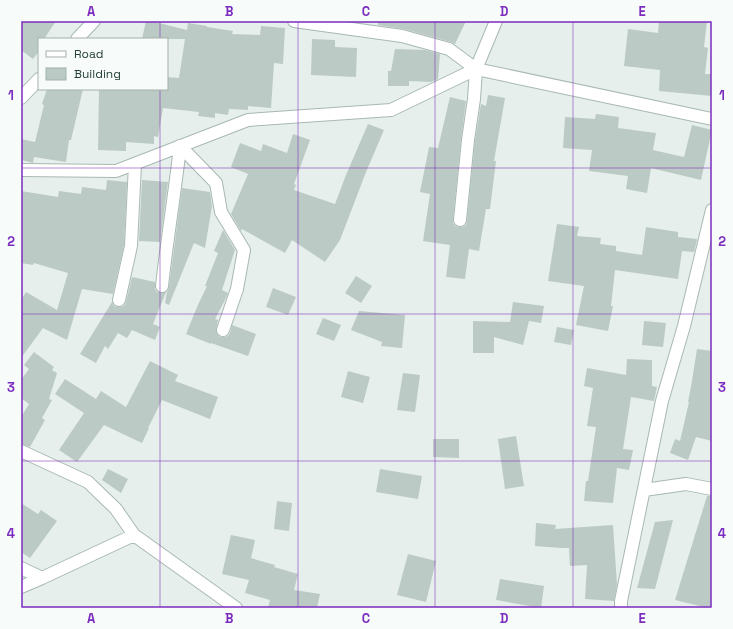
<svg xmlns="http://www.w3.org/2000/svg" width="733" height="629" font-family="'Space Grotesk',sans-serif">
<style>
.building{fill:#bbcac4}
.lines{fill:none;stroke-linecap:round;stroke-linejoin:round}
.minor-casing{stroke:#a8b8b2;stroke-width:14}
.tertiary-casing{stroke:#a8b8b2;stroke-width:14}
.minor{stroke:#fff;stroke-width:12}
.tertiary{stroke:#fff;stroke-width:12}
.grid{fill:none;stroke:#7b2cbf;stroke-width:1;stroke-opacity:0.55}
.neatline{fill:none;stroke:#7b2cbf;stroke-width:1.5}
.grid-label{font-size:13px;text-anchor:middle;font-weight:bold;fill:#7b2cbf}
</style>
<rect width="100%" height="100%" fill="#e6efeb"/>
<path class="building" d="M21 21H56L44 39H39V51L33 59 21 50Z
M146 21H151L187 30 188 23 207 26V27L233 31 232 34 260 35 261 26 285 28 283 64 274 63 271 108 248 106V110L229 109 228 115 215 113V118L198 116 199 112 163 108 158 137 154 136V144L126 142V151L98 150 99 89H167V77L179 78 185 39H142Z
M378 21H466L455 44 451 42 404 29 378 25Z
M659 21H707L704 47 708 48 705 74H712V96L659 91 660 70 624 66 628 29 658 33Z
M312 39 335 40V47L357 48 356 77 311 75Z
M395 49 425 50 440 54 438 79 431 82 409 81V86H388V71H391Z
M47 89H83L71 140H69L66 162 34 157 33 163 21 160V139L35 142 44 105 42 104Z
M488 95 505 98 494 161H496L490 209H486L479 251 469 249 465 279 446 277 450 245 423 241 430 194 420 192 429 147 438 148 450 97 466 101 461 139 453 219V223L455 226 459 227H463L466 225 467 221 475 141 481 104 486 106Z
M596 114 619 117 618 128 656 133 653 150 684 157 692 125 712 130 701 180 651 168 647 193 626 189 628 176 589 171 592 150 563 148 565 117 595 119Z
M368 124 384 130 366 172 340 240 325 262 292 240 285 253 242 229 241 231 231 214 248 174 231 167 240 143 261 151 263 144 287 153 293 134 310 140 294 184 296 185 294 190 335 204 346 175Z
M107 180 127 182 124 245 113 294 82 289 67 340 43 328 21 358V300L26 292 57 310 68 273 34 263 33 265 21 263V191L58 197 59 191 81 194 82 187 106 190Z
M142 180 168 182 160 242 139 241Z
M182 188 210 192 212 206 205 248 194 243 169 305 165 303 167 292 169 287Z
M557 224 579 227 577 236 601 238 600 244 616 246V251L642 255 646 227 678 232V237L697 239 696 244 694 252 682 251 678 279 615 270 611 306H613L608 331 576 325 584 286 548 281Z
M223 230 235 250 222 290 228 293 225 300 215 319 218 320 216 331 218 335 221 337H225L228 336 230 333 232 325 256 334 248 356 211 343V344L186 334 197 307 207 286H205L218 253 214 251Z
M356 276 372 286 361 303 345 293Z
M132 277 155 282V289L157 292 162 293 166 292 153 324 160 327 155 340 132 330 127 338 118 333 108 349 105 346 96 363 80 354 112 302 114 306 118 307H122L125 305 126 302Z
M273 288 296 297 288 315 266 307Z
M513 302 544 306 541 323 529 321 523 345 494 337V353H473V321L510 322Z
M359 311 405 315 402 348 381 346 382 342 351 330Z
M323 318 341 325 334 341 316 334Z
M644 321 666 323 663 347 642 345Z
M557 327 574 330 571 345 554 342Z
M697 349 712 351V441L696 437 688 460 670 453 675 439 680 441 689 402H688L692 381Z
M34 352 54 367 52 370 57 373 49 399 52 400 42 418 45 420 30 447 21 444V417L29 404 21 398V380L29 369 24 365Z
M627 359 652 360V386L657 387 654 401 631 397 623 449 633 450 629 470 617 468 613 503 584 501 586 481H588L596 427 587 426 593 388 584 386 587 368 626 375Z
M150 361 178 375 175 381 218 397 210 419 162 400 148 428H149L142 443 104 425 77 462 59 450 84 413 55 394 65 379 96 399 101 391 126 407Z
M348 371 370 377 363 403 341 397Z
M403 373 420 375 415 412 397 410Z
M516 436 524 486 505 489 498 439Z
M433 439H459V458L433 457Z
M108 469 128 479 121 493 102 480Z
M380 469 422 476 418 499 376 492Z
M707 496H712V608H708L675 600Z
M277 501 292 503 289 531 274 529Z
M21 503 38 514 41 510 57 521 30 558 21 552Z
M673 520 655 589 637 588 655 522Z
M536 523 556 525 555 529 613 525 617 584 614 601 585 599 587 565 570 566 569 548H561L535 546Z
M231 535 255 540 251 558 275 565 274 567 298 574 294 590 320 594 317 608H268L270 600 245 593 249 580 222 574Z
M408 554 436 561 426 602 397 595Z
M500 579 544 586 541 608 496 600Z"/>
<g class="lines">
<defs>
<path id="minor" d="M294 21 402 36 449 49 476 69
M77 39 94 21
M21 98 39 79
M180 146 216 183 221 212 244 250 237 289 223 330
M460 220 468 140 474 99 476 69 496 21
M162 286C167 239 175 193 180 146
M119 300 131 246 135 164
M21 451 88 482 116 509 134 535
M644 490 686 484 712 489
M21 568 42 578
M21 587 42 578 134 535 236 608
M621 608V601L662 401 684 326 712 210"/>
<path id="tertiary" d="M21 170 116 171 248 120 391 110 476 69 712 119"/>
</defs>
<use href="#minor" class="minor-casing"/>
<use href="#tertiary" class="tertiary-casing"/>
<use href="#minor" class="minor"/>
<use href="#tertiary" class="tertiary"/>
</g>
<path class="grid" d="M160 21V39M298 21V608M435 21V608M573 21V608M160 89V608M21 168H712M21 314H712M21 461H712"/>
<rect width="733" height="629" fill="none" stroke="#f7fbf9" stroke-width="44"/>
<rect x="38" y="38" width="130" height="52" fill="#f7fbf9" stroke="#a3b1ad"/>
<rect x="46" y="51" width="20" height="6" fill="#ffffff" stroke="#a3b1ad"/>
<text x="74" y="58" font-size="12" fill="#24423a">Road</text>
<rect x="46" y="68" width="20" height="12" fill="#bbcac4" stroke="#a3b1ad"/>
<text x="74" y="78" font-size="12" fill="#24423a">Building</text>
<rect x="22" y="22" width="689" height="585" class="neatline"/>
<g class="grid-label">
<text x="91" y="16">A</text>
<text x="229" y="16">B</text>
<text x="366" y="16">C</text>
<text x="504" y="16">D</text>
<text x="642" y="16">E</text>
<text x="11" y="100">1</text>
<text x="722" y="100">1</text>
<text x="11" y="246">2</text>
<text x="722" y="246">2</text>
<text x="11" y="392">3</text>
<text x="722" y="392">3</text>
<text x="11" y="538">4</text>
<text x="722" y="538">4</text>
<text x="91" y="623">A</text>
<text x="229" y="623">B</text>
<text x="366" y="623">C</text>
<text x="504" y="623">D</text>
<text x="642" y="623">E</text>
</g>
</svg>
